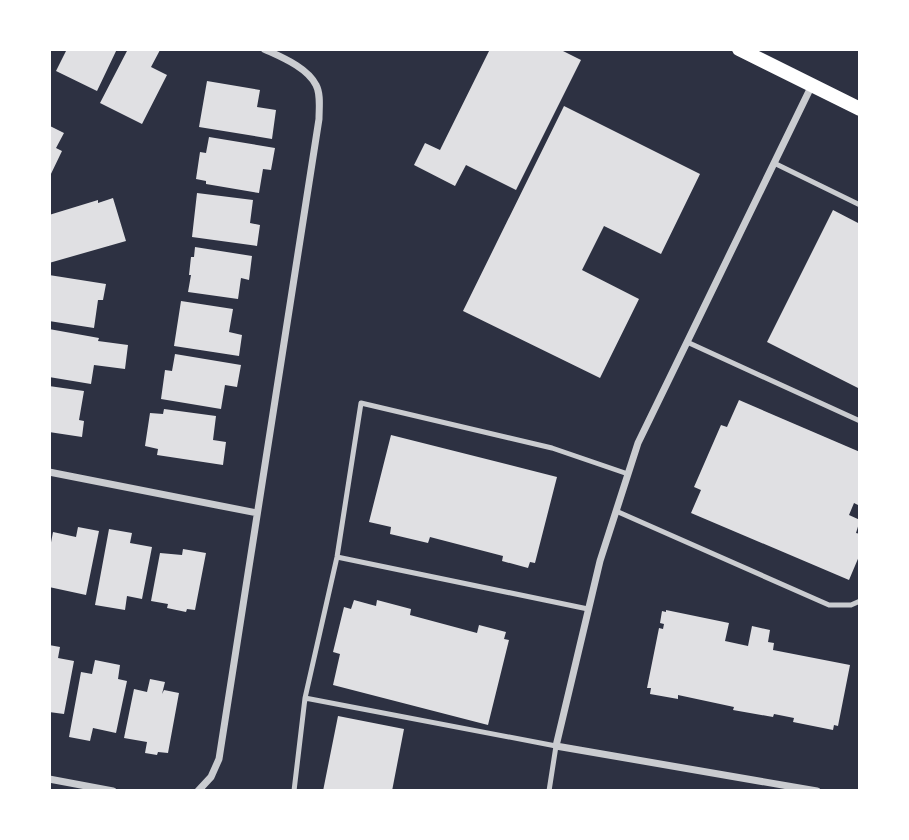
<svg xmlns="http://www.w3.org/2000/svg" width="909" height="840" font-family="Mulish,sans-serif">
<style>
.building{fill:#e0e0e3}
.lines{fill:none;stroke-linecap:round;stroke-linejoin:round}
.service{stroke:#caccd0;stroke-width:5}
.minor{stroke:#caccd0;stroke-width:7}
.secondary{stroke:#fff;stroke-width:14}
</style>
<rect width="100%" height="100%" fill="#2d3142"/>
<path class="building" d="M67 49H117L97 91 56 71Z
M128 49 160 50 151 67 167 75 142 124 100 103Z
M490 49H559L581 60 516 190 466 165 455 186 414 165 425 143 440 150Z
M207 81 260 90 257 107 276 110 272 139 199 127Z
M564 106 700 174 661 254 604 226 582 270 639 299 600 378 463 311Z
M50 126 64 133 56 148 62 151 49 178Z
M209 137 275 148 271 170 263 169 259 193 206 184V181L196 179 200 152 206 153Z
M197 193 253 200 250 223 260 225 257 246 192 237Z
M113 198 126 241 49 263V215L98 200V203Z
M833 210 860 224V389L767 342Z
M195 247 252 256 249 280 241 278 238 299 188 292 191 275H189L191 257H194Z
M49 275 106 284 103 300H98L94 328 49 321Z
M181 301 233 309 229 332 242 335 239 356 174 346Z
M49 329 99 338 98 341 128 345 125 369 94 365 91 384 49 377Z
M175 354 241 365 237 387 225 385 221 409 161 399 165 370 172 371Z
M49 386 84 391 79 420 84 421 82 437 49 432Z
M739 400 860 452V506L854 503 849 515 860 520 856 533 860 534V554L849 580 691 513 701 490 694 487 721 425 727 427Z
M164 409 216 416 213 440 226 442 223 465 157 455 158 449 145 446 150 413 163 414Z
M391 435 557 477 535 563 530 562 528 568 502 561 503 556 430 537 428 543 390 534 391 527 369 522Z
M78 527 99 531 86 595 49 587V553L53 532 76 537Z
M109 529 132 533 130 543 152 547 142 599 127 596 125 610 95 605Z
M183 549 206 553 195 610 187 609 186 612 167 608 168 604 151 601 160 553 182 555Z
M354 600 376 606 377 600 411 609 410 615 477 633 479 625 506 632 504 639 509 640 488 725 333 685 340 654 333 652 344 607 351 609Z
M666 610 729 623 725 641 748 646 752 626 770 630 768 642 774 643 773 650 850 665 838 726 834 725 833 730 793 722 794 718 774 714 773 717 733 710 734 707 678 695V699L650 694 651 688H647L659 628 663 629 664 624 660 623 662 611 666 612Z
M49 645 60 647 58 658 74 661 64 714 49 712Z
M95 660 120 665 118 679 127 681 116 733 93 728 90 741 69 737 81 672 92 674Z
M150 679 165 682 162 694 164 690 179 693 168 753 158 752 157 755 145 753 147 742 124 738 134 689 147 692Z
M338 716 404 729 392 791H323Z"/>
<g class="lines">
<path class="service" d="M774 163 860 205
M687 342 860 421
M616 511 829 605H851L860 601
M337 557 588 609
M305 698 556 746 549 791
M294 791 305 698 337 557 361 403 552 448 628 474"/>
<path class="minor" d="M812 85 638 443 600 561 556 746 817 791
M49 472 257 513
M49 779 113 791
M198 791 211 777 219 759 319 119C319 108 321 94 316 85 307 67 281 57 264 49"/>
<path class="secondary" d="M739 49 860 109"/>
</g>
<rect width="909" height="840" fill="none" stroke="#ffffff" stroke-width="102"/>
</svg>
